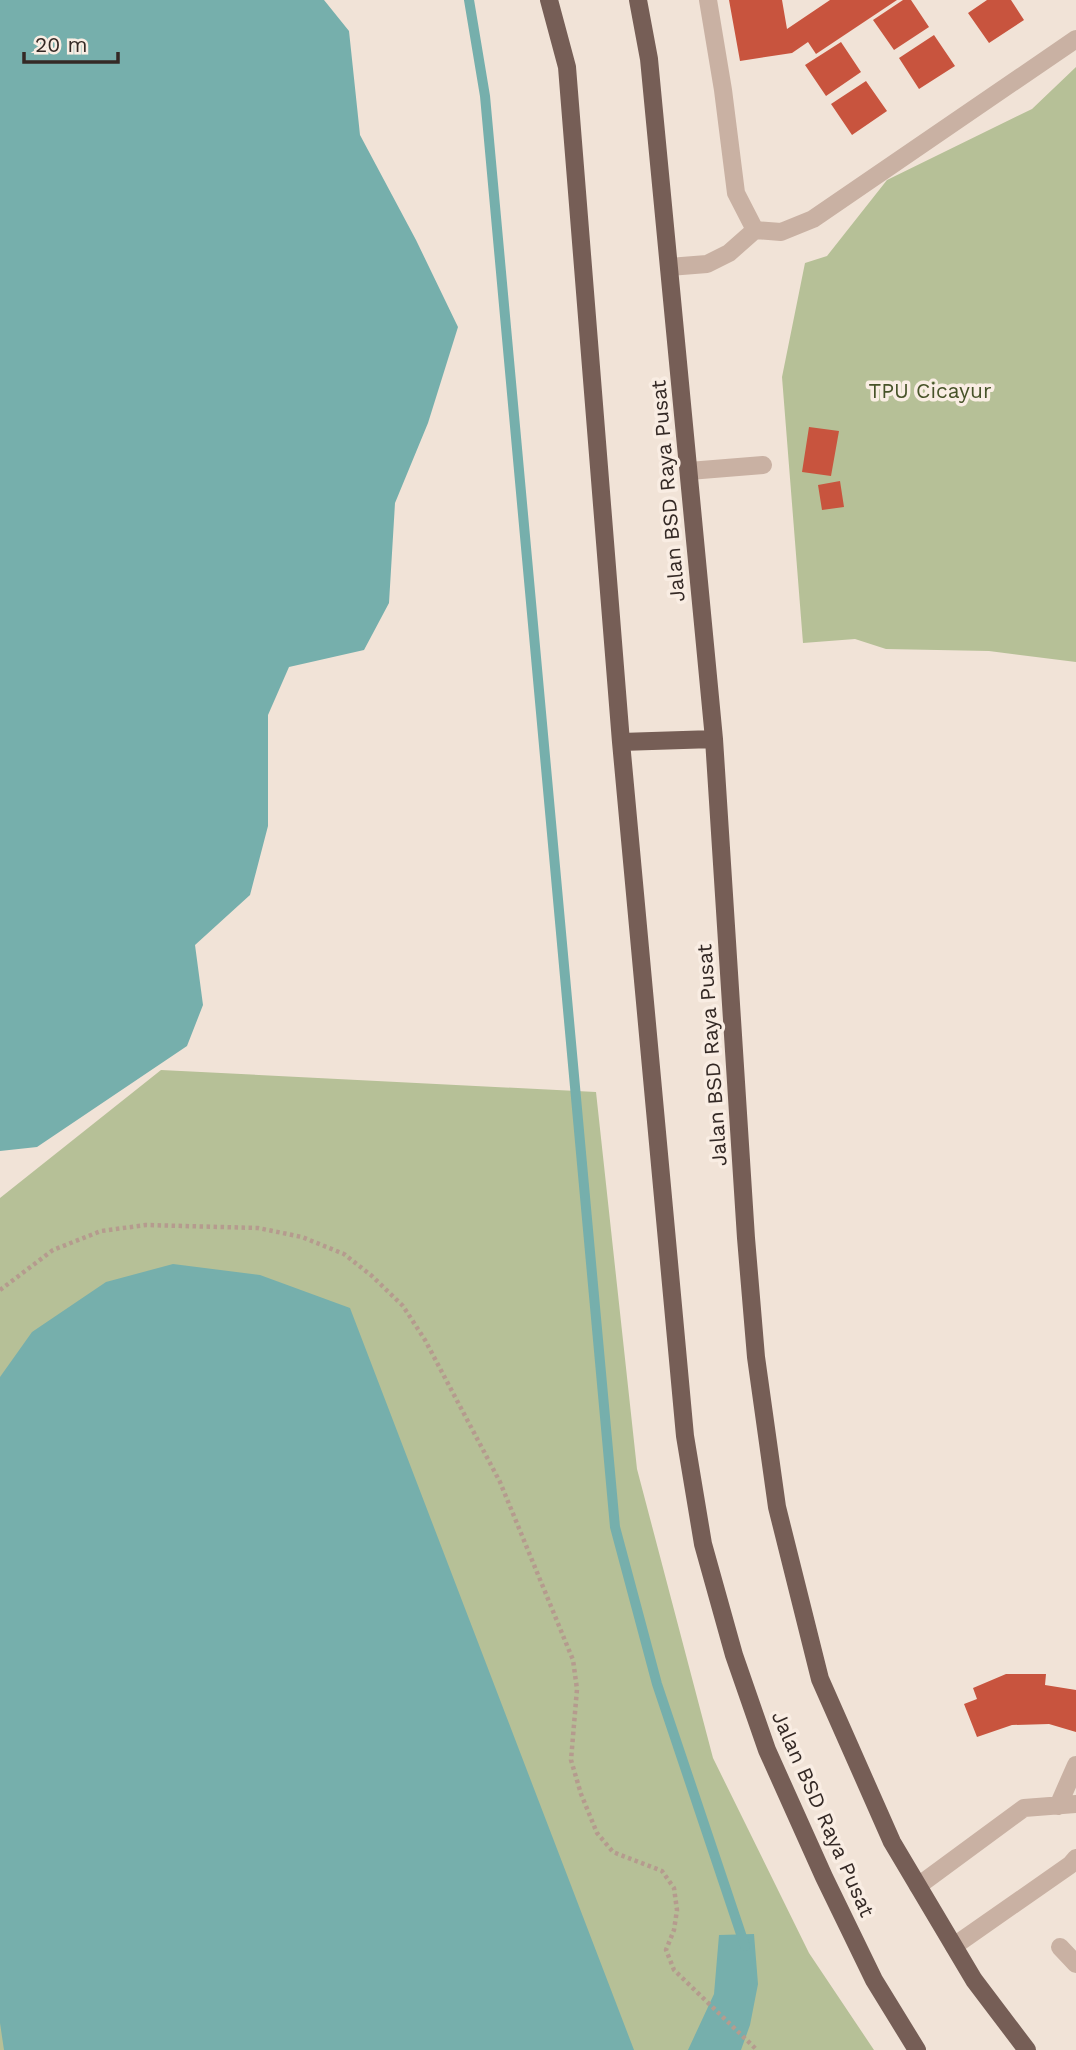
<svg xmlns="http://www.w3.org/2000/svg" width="1076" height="2050" font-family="'Work Sans',sans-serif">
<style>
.green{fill:#b6c097}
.water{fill:#76afac}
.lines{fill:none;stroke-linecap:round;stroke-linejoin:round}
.stream{stroke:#76afac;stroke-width:10}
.building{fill:#c8543e}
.path{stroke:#b59b8e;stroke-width:4.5;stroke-dasharray:3.5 3.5;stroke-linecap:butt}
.minor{stroke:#c9b1a3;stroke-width:18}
.major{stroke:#765e56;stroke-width:18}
.labels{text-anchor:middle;stroke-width:7;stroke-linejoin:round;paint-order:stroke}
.park-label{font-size:21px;fill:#475329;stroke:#f9ede3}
.street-label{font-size:21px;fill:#342925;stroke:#f9ede3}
</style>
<rect width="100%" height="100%" fill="#f1e3d7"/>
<path class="green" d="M1076 67V662L989 651 886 649 855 639 803 643 782 377 805 263 827 256 887 180 1032 109Z
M161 1070 596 1092 637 1469 713 1758 809 1953 874 2050H0V1198Z"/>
<path class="water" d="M0 0H324L349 31 360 135 416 240 458 327 428 423 395 503 389 603 364 650 289 667 268 715V826L250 895 195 945 203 1005 187 1046 37 1147 0 1151Z
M173 1264 260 1275 350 1308 634 2050H4L0 2023V1377L32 1332 106 1282Z
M754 1934 758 1984 750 2025 741 2050H688L714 1994 719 1935Z"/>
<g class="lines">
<path class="stream" d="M469 0 485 96 615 1527 657 1684 745 1946"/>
</g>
<path class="building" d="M729 0H782L787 29 830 0H897L816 54 808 42 792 53 740 61Z
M903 0H911L929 27 894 50 873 20Z
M987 0H1011L1024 20 989 43 968 13Z
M934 35 955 66 919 89 899 58Z
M841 42 861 72 826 96 805 65Z
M866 81 887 111 852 135 831 104Z
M809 427 839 431 831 476 802 472Z
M840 481 844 507 822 510 818 485Z
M1006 1674H1046L1045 1685 1076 1690V1732L1049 1724 1012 1725 977 1737 964 1704 977 1699 973 1688Z"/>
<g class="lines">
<path class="path" d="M0 1290 53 1250 101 1231 146 1225 258 1228 302 1237 344 1254 372 1276 403 1306 425 1340 500 1482 573 1660 577 1689 571 1760 581 1794 597 1833 613 1852 662 1871 674 1888 677 1910 674 1930 666 1950 674 1970 757 2050"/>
<path class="minor" d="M708 0 723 90 736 193 755 230 781 232 813 219 1076 39
M669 267 707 264 729 253 755 230
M689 471 763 465
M1058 1806 1076 1765
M918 1886 1024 1808 1076 1804
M954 1946 1070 1865 1076 1858
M1060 1947 1076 1964"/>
<path class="major" d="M549 0 567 67 621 742 685 1436 703 1544 734 1655 767 1750 824 1877 874 1980 917 2050
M638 0 649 59 714 739 746 1238 756 1357 777 1507 820 1679 892 1842 974 1980 1027 2050
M621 742 714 739"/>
</g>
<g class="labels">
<g class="park-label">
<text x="930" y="398">TPU Cicayur</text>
</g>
<g class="street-label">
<text transform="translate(668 491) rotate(-95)" y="7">Jalan BSD Raya Pusat</text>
<text transform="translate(712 1055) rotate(-94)" y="7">Jalan BSD Raya Pusat</text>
<text transform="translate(823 1814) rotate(66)" y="7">Jalan BSD Raya Pusat</text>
</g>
</g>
<path d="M24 52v10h94v-10" fill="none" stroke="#342925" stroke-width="3.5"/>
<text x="35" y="52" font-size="21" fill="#342925" stroke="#f9ede3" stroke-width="5" paint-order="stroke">20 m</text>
</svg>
